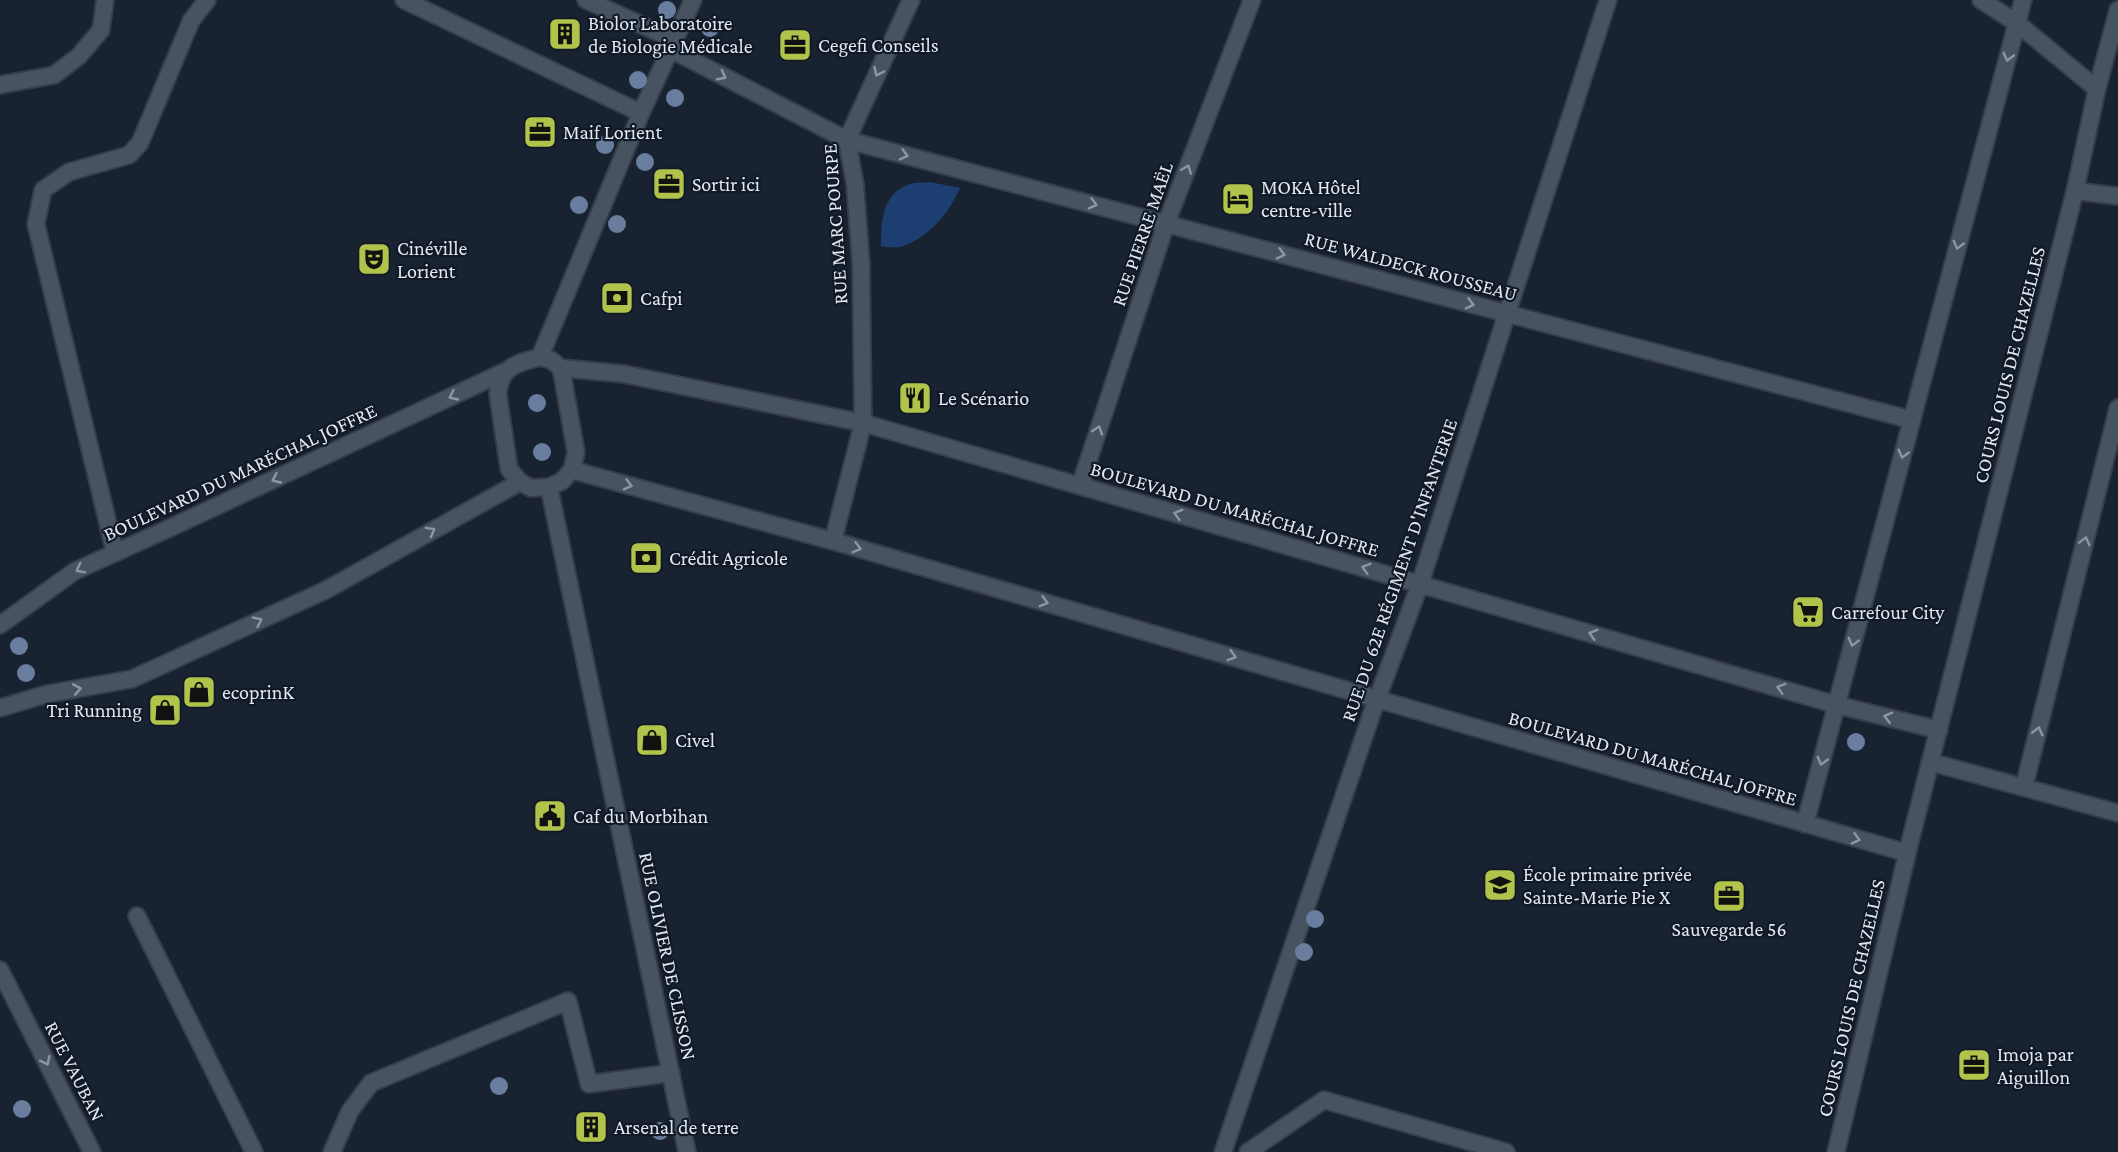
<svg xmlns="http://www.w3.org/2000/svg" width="2118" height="1152" font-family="'Crimson Pro',serif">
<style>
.green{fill:#1c3e70}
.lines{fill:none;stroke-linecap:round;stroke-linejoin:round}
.service-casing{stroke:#363c48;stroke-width:20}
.minor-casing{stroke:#363c48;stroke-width:20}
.tertiary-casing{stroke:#363c48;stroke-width:20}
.service{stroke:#485362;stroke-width:16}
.minor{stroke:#485362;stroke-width:16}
.tertiary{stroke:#485362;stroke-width:16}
.tree{fill:#697e9f}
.oneway{stroke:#8d96a3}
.labels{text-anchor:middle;stroke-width:4.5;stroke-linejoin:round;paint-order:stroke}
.poi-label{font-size:20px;fill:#e2e8f2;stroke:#101926;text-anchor:start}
.street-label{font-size:20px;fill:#e2e8f2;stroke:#101926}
</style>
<rect width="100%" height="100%" fill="#192230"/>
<path class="green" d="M930 182 960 188C949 213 928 239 900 247 894 248 887 247 881 246 881 222 882 193 910 184 916 182 924 183 930 182Z"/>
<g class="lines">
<defs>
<path id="service" d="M404 0 641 113
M586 0 675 40
M115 553 36 224 43 190 69 172 129 155 140 143 191 21 207 0
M2024 787 2118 408
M137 916 254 1152
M332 1152 350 1111 371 1083 568 1001 589 1084 671 1073"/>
<path id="minor" d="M1981 0 2017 23 2097 89
M670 49 847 140 1912 420
M0 85 54 75 79 56 101 30 105 0
M2075 191 2118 196
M540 357 641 113 693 0
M540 357 551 360 561 368 576 452 572 470 562 481 549 487 531 488 520 482 509 469 498 395C499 367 517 363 540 357Z
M561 368 624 374 863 423 1837 705 1939 730
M572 470 833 541 1907 853
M1080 486 1166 224 1252 0
M549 487 687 1152
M833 541 863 423 861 264 855 184 847 140 911 0
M0 625 75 571 172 527 506 371
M0 708 47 694 132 679 326 590 520 482
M1930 762 2118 813
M1805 824 2023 0
M0 970 92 1152
M1223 1152 1373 710 1420 584 1608 0
M1248 1152 1324 1100 1506 1152"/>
<path id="tertiary" d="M1836 1152 1909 846 2075 191 2097 89 2118 10"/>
</defs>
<use href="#service" class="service-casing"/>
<use href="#minor" class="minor-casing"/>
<use href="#tertiary" class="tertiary-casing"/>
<use href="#service" class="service"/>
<use href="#minor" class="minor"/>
<use href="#tertiary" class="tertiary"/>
</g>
<g class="tree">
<circle cx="667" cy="10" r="9"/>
<circle cx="710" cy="28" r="9"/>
<circle cx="638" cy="80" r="9"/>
<circle cx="675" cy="98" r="9"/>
<circle cx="605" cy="145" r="9"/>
<circle cx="645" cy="162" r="9"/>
<circle cx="579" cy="205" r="9"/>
<circle cx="617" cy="224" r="9"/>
<circle cx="537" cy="403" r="9"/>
<circle cx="542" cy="452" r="9"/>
<circle cx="19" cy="646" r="9"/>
<circle cx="26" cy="673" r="9"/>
<circle cx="1856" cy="742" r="9"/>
<circle cx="1315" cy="919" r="9"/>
<circle cx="1304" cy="952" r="9"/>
<circle cx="499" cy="1086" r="9"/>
<circle cx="22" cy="1109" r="9"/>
<circle cx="660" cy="1131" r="9"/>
</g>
<defs><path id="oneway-chevron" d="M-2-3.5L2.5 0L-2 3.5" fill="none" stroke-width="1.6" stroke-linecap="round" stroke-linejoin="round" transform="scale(1.5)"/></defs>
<g class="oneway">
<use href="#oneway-chevron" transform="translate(2008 57) rotate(105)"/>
<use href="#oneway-chevron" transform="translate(878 72) rotate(115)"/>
<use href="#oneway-chevron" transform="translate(722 76) rotate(28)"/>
<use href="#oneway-chevron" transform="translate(904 155) rotate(15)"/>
<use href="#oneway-chevron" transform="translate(1187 169) rotate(-69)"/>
<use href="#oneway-chevron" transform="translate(1093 204) rotate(15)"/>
<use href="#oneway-chevron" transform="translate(1958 245) rotate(105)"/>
<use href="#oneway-chevron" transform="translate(1281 254) rotate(15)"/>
<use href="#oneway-chevron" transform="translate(1470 304) rotate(15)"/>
<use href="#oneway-chevron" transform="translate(453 396) rotate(155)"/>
<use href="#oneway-chevron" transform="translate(1098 430) rotate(-72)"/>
<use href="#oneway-chevron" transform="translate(1903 454) rotate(105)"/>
<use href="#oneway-chevron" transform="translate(276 479) rotate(155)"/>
<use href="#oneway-chevron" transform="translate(628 485) rotate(15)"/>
<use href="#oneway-chevron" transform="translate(1178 514) rotate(-164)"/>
<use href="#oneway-chevron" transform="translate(431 531) rotate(-29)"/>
<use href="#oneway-chevron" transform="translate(2085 541) rotate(-76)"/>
<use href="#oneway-chevron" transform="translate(857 548) rotate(16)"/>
<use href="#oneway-chevron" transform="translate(1366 568) rotate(-164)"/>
<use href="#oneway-chevron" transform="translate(80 569) rotate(153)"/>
<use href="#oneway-chevron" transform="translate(1044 602) rotate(16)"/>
<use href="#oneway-chevron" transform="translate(258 621) rotate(-25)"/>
<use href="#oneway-chevron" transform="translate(1593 634) rotate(-164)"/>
<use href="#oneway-chevron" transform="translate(1853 642) rotate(105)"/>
<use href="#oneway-chevron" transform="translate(1232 656) rotate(16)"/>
<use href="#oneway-chevron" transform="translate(1781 688) rotate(-164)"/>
<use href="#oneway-chevron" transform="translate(77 689) rotate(-10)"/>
<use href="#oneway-chevron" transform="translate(1888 717) rotate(-166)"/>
<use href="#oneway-chevron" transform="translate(2038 731) rotate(-76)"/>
<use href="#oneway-chevron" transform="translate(1822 761) rotate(105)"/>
<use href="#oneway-chevron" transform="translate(1856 839) rotate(15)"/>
<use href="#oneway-chevron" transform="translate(46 1061) rotate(63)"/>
</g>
<defs>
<symbol id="building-square" viewBox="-11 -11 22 22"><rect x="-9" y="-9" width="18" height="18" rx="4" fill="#b2c34c" stroke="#101926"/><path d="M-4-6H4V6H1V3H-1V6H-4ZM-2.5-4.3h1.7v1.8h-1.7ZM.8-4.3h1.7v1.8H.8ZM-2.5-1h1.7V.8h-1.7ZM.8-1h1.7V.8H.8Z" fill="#111"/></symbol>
<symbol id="office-square" viewBox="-11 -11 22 22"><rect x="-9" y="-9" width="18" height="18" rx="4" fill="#b2c34c" stroke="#101926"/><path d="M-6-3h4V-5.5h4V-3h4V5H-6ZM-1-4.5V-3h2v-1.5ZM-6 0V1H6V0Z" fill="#111"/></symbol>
<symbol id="hotel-square" viewBox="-11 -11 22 22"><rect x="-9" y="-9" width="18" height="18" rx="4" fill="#b2c34c" stroke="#101926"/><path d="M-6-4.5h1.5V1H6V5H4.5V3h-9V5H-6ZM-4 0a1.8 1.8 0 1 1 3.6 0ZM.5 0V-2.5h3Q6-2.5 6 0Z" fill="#111"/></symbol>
<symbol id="theatre-square" viewBox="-11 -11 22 22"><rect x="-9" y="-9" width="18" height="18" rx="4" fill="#b2c34c" stroke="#101926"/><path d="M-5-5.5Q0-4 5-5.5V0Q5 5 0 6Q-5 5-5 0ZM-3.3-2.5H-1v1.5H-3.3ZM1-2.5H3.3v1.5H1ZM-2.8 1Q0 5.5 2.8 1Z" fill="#111"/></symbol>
<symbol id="bank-square" viewBox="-11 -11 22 22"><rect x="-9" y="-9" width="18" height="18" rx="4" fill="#b2c34c" stroke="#101926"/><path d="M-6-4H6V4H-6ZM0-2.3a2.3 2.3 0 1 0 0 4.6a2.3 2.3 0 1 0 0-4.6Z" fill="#111"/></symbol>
<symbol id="restaurant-square" viewBox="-11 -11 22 22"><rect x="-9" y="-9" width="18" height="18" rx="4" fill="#b2c34c" stroke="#101926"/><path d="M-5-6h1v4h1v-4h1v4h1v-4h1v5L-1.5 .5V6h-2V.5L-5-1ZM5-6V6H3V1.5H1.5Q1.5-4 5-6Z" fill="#111"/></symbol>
<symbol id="supermarket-square" viewBox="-11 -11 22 22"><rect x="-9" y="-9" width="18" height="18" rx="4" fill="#b2c34c" stroke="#101926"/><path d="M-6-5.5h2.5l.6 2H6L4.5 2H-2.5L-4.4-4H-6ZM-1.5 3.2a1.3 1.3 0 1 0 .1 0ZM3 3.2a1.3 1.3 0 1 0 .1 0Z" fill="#111"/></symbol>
<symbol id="shop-square" viewBox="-11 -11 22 22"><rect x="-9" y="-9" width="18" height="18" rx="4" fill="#b2c34c" stroke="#101926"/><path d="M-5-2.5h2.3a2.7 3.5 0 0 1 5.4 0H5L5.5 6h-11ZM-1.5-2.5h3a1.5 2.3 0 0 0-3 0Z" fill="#111"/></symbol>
<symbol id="civic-square" viewBox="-11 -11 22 22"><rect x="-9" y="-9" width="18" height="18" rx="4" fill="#b2c34c" stroke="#101926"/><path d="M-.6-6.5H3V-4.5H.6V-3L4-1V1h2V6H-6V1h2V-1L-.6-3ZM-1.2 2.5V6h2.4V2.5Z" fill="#111"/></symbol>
<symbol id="school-square" viewBox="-11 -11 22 22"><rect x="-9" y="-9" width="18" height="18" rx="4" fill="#b2c34c" stroke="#101926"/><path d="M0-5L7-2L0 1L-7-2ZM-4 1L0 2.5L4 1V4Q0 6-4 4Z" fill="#111"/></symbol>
</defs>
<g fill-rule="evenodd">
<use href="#building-square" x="546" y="15" width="38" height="38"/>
<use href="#office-square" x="776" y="26" width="38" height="38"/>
<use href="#office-square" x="521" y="113" width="38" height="38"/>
<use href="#office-square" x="650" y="165" width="38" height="38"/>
<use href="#hotel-square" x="1219" y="180" width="38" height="38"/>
<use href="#theatre-square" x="355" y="240" width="38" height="38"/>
<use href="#bank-square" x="598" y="279" width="38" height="38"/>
<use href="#restaurant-square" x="896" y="379" width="38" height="38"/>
<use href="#bank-square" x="627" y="539" width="38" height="38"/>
<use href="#supermarket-square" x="1789" y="593" width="38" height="38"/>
<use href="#shop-square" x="180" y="673" width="38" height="38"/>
<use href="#shop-square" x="146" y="691" width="38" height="38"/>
<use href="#shop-square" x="633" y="721" width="38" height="38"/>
<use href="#civic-square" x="531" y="797" width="38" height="38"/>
<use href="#school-square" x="1481" y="866" width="38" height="38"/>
<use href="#office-square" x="1710" y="877" width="38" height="38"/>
<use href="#office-square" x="1955" y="1046" width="38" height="38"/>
<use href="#building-square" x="572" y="1108" width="38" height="38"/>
</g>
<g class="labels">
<g class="poi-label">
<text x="588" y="30">Biolor Laboratoire<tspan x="588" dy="23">de Biologie Médicale</tspan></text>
<text x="818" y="52">Cegefi Conseils</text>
<text x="563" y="139">Maif Lorient</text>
<text x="692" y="191">Sortir ici</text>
<text x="1261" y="194">MOKA Hôtel<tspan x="1261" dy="23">centre-ville</tspan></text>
<text x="397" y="255">Cinéville<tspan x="397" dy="23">Lorient</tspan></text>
<text x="640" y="305">Cafpi</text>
<text x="938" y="405">Le Scénario</text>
<text x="669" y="565">Crédit Agricole</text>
<text x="1831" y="619">Carrefour City</text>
<text x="222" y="699">ecoprinK</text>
<text x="142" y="717" text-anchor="end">Tri Running</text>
<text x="675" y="747">Civel</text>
<text x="573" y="823">Caf du Morbihan</text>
<text x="1523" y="881">École primaire privée<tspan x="1523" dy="23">Sainte-Marie Pie X</tspan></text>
<text x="1729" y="936" text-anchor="middle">Sauvegarde 56</text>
<text x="1997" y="1061">Imoja par<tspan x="1997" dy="23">Aiguillon</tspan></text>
<text x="614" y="1134">Arsenal de terre</text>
</g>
<g class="street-label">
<text transform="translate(835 224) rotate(-94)" y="7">RUE MARC POURPE</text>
<text transform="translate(1142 234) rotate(-71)" y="7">RUE PIERRE MAËL</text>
<text transform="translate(1411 266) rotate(15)" y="7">RUE WALDECK ROUSSEAU</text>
<text transform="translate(2009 365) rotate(-76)" y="7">COURS LOUIS DE CHAZELLES</text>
<text transform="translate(240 472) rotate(-25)" y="7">BOULEVARD DU MARÉCHAL JOFFRE</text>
<text transform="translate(1235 509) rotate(16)" y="7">BOULEVARD DU MARÉCHAL JOFFRE</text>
<text transform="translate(1399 570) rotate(-71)" y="7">RUE DU 62E RÉGIMENT D'INFANTERIE</text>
<text transform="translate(1653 758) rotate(16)" y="7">BOULEVARD DU MARÉCHAL JOFFRE</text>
<text transform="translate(668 956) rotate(78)" y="7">RUE OLIVIER DE CLISSON</text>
<text transform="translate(1851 998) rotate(-77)" y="7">COURS LOUIS DE CHAZELLES</text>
<text transform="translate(75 1071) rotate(63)" y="7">RUE VAUBAN</text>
</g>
</g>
</svg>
